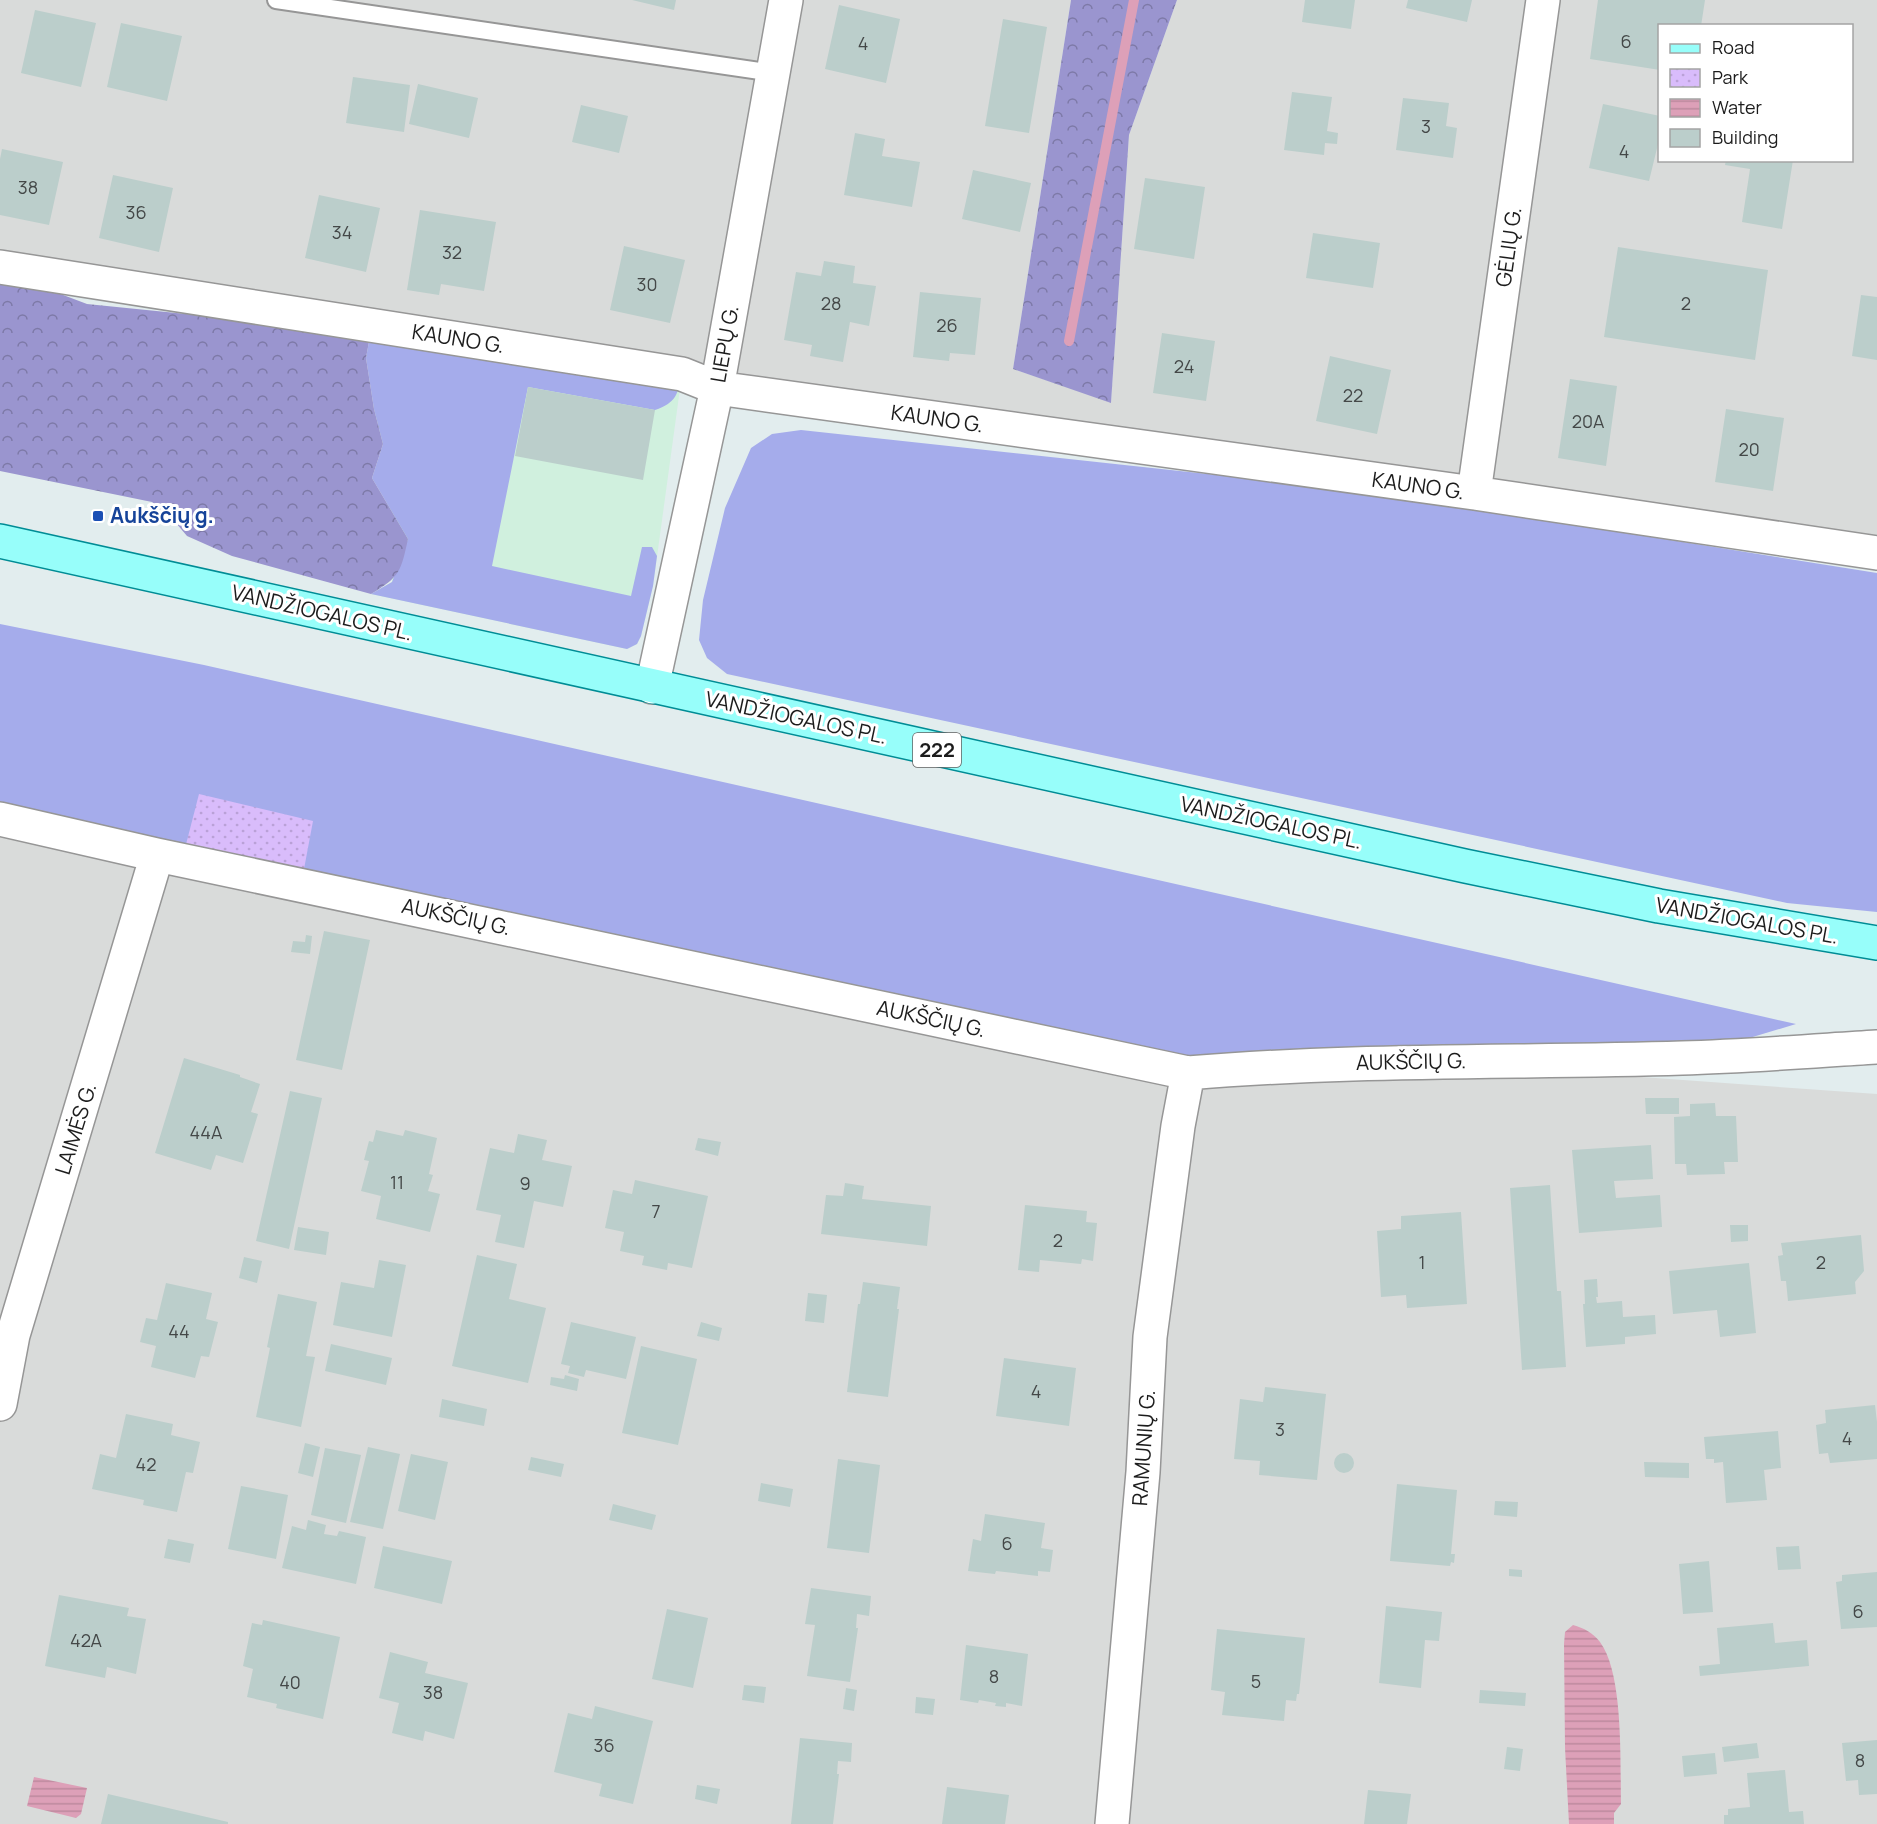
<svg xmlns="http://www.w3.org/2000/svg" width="1877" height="1824" font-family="Manrope,sans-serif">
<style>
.residential{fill:#d9dbda;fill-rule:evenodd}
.commercial{fill:#d0f0de}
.grass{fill:#a5aceb}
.forest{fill:url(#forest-crowns)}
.park{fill:url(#park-dots)}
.water{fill:url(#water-rules)}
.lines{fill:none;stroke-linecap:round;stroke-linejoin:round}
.stream{stroke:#dda0b8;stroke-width:10}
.building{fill:#bbcecb}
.lane-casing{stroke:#969696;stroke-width:20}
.street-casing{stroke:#969696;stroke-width:36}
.primary-casing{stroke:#008c95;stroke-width:36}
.lane{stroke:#fff;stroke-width:16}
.street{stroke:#fff;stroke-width:33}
.primary{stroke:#97fefa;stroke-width:33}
.transit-dot{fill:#1a4fb4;stroke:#fff;stroke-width:2}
.labels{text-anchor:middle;stroke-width:6;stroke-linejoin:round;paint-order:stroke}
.number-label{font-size:18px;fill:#444848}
.shield{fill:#fff;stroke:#606060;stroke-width:1.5}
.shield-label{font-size:20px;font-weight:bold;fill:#1c1c1c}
.street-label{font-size:21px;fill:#1c1c1c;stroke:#fff}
.transit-label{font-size:21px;font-weight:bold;fill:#164399;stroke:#fff;text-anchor:start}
</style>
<defs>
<pattern id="forest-crowns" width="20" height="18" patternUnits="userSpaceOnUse" patternTransform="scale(1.5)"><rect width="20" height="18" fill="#9a95cf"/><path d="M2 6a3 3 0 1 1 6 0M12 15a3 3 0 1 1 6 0" fill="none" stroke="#7d79a7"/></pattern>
<pattern id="park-dots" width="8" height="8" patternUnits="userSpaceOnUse" patternTransform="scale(1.5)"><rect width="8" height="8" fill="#d9bcfb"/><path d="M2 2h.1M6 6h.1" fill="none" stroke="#baa1d7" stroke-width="1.8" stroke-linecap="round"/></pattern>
<pattern id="water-rules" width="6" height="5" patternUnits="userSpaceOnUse" patternTransform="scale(1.5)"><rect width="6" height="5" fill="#dda0b8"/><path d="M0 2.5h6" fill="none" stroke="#bd899e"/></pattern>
</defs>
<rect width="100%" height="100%" fill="#e2edee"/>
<path class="residential" d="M0 0H1071L1013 369 1111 402 1129 135 1177 0H1877V553L0 267ZM1660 26H1852V160H1660Z
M0 819 1432 1062 1877 1094V1824H0Z"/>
<path class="commercial" d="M372 325 682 374 653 586 641 636 637 644 627 649 371 594 392 582 383 444 374 409Z"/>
<path class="grass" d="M372 325 682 374C678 394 676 403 655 410L528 387 492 566 631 596 642 547H652L657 556 653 586 641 636 637 644 627 649 371 594 392 582 408 539 372 478 383 444 374 409 366 358Z
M801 430 1365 491 1877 573V912L1787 903 727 674 707 658 699 640 703 600 725 508 751 448 772 434Z
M0 624 204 665 1796 1024 1683 1058 1188 1073 0 819Z"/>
<path class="forest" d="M1071 0H1177L1129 135 1111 403 1013 369Z
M0 282 50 290 87 304 196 315 205 299 372 325 366 358 374 409 383 444 372 478 408 539C401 571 400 577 371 594L232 556 187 536 170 516 152 502 0 471Z"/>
<path class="park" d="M199 794 313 821 301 885 182 860Z"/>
<path class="water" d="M1573 1625C1584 1628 1593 1633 1600 1642 1624 1674 1620 1763 1621 1804L1614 1813V1824H1569L1565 1748 1564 1644 1565 1632Z
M34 1777 87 1788 81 1814 76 1818 27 1806Z"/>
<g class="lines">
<path class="stream" d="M1069 341 1134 0"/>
</g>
<path class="building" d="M632 0H676L674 10Z
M1305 0H1355L1351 29 1302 22Z
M1408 0H1472L1467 22 1406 8Z
M1598 0H1705L1701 26H1660V70L1590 59Z
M839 5 900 19 886 83 825 69Z
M35 10 96 23 81 87 21 73Z
M1003 19 1047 27 1029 133 985 126Z
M121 23 182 36 167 101 107 87Z
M353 77 410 85 404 132 346 123Z
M418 84 478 98 469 138 409 124Z
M1292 92 1332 97 1327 131 1338 133 1337 144 1325 143 1324 155 1284 150Z
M1403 98 1449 103 1446 126 1457 128 1453 158 1396 150Z
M1603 104 1660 116V136L1649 181 1589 168Z
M581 105 628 116 619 153 572 142Z
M855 133 885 139 882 156 920 162 912 207 844 195Z
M2 149 63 162 49 225 0 215V159Z
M1726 160H1793L1782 229 1742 222 1750 169 1725 165Z
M973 170 1031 183 1020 232 962 219Z
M113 175 173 188 159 252 99 238Z
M1145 178 1205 187 1194 259 1134 249Z
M319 195 380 208 366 272 305 258Z
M420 210 496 222 484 291 441 284 439 295 407 290Z
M1313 233 1380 243 1373 288 1306 278Z
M624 246 685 260 670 323 610 310Z
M1618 247 1768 270 1755 360 1604 337Z
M824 261 855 266 853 283 876 286 869 326 850 322 843 362 810 356 812 345 784 340 796 272 821 276Z
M920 292 981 298 975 355 950 353 949 361 913 357Z
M1861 295 1877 297V360L1852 356Z
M1162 333 1215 341 1206 401 1153 393Z
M1330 356 1391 370 1377 434 1316 421Z
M1570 379 1617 386 1606 466 1558 458Z
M528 387 655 410 643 480 515 456Z
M1726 409 1784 418 1773 491 1715 482Z
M324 931 370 940 342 1070 296 1060Z
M306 935 312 936 310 954 291 952 293 941 305 942Z
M184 1058 240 1075V1077L260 1084 251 1112 258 1114 243 1163 216 1155 211 1170 155 1153Z
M290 1091 322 1098 289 1249 256 1241Z
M1645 1098H1679V1114H1646Z
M1715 1103 1716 1116H1736L1738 1162H1724L1725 1174 1687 1175 1686 1164H1675L1674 1117 1690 1116V1104Z
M376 1130 403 1136 405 1130 437 1138 429 1174 433 1175 428 1191 440 1194 430 1232 376 1219 381 1196 361 1191 369 1161 364 1160 369 1141 373 1142Z
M518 1134 547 1140 542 1160 572 1166 563 1207 534 1201 524 1248 495 1242 501 1215 476 1210 490 1148 514 1153Z
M698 1138 721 1142 718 1156 695 1150Z
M1651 1145 1653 1179 1614 1181 1616 1198 1660 1195 1662 1227 1579 1233 1572 1150Z
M635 1180 708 1196 692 1268 668 1263 667 1270 642 1265 644 1256 620 1251 624 1232 605 1228 613 1190 632 1194Z
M845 1183 864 1186 862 1199 931 1206 927 1246 821 1234 826 1195 843 1196Z
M1550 1185 1557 1291H1561L1566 1367 1522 1370 1510 1188Z
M1025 1205 1087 1211 1086 1222 1097 1223 1093 1261 1082 1259 1081 1264 1040 1260 1039 1272 1018 1270Z
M1461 1212 1467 1304 1407 1308 1406 1295 1381 1297 1377 1231 1401 1229V1216Z
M1730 1225H1748V1241L1731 1242Z
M298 1227 329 1232 326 1255 294 1250Z
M1861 1235 1864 1271 1855 1282 1856 1294 1788 1301 1786 1281H1781L1778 1256 1783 1255 1781 1243Z
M477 1255 517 1264 509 1299 546 1308 528 1383 452 1366Z
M244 1257 262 1261 257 1283 239 1278Z
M379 1260 406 1265 392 1337 333 1325 341 1282 374 1288Z
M1749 1263 1756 1333 1720 1337 1717 1310 1673 1314 1669 1271Z
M1597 1279 1598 1297H1596L1597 1303 1622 1301 1623 1317 1655 1315 1656 1334 1625 1337V1344L1586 1347 1583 1304H1585L1584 1280Z
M863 1282 900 1287 897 1309H899L888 1397 847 1392 858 1304H860Z
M166 1283 212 1293 206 1319 218 1322 209 1357 201 1356 195 1378 151 1367 156 1346 140 1342 146 1318 157 1320Z
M808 1293 827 1295 824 1323 805 1321Z
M278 1294 317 1302 306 1356 315 1357 301 1427 256 1417 270 1348 267 1347Z
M571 1322 636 1337 626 1379 586 1370 584 1377 568 1373 570 1366 561 1364Z
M701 1322 722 1328 719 1341 697 1336Z
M331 1344 392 1358 386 1385 325 1371Z
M641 1346 697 1359 678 1445 622 1433Z
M1004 1358 1076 1368 1069 1426 996 1416Z
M565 1375 579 1379 577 1391 550 1385 551 1377 564 1379Z
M1265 1387 1326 1394 1317 1480 1259 1475 1260 1461 1234 1459 1240 1399 1263 1402Z
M442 1399 487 1409 484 1426 439 1417Z
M1875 1405 1877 1422V1459L1830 1463 1828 1453 1819 1454 1816 1425 1826 1423 1825 1410Z
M126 1414 173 1424 171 1435 200 1442 193 1473 186 1472 177 1512 143 1505 144 1500 92 1489 100 1454 116 1458Z
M1778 1431 1781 1468 1764 1470 1767 1500 1726 1503 1723 1462 1714 1463V1459H1706L1704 1437Z
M305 1443 320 1447 313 1477 298 1473Z
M368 1447 400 1454 383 1529 350 1522Z
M325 1448 361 1455 346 1523 311 1515Z
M1334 1463a10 10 0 1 1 20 0a10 10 0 1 1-20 0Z
M411 1454 448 1462 435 1520 398 1511Z
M531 1457 564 1464 561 1477 528 1470Z
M838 1459 880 1465 869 1553 827 1548Z
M1644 1462 1689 1463V1478L1645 1477Z
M761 1483 793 1489 790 1507 758 1501Z
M1397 1484 1457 1490 1451 1554H1455L1454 1563 1451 1562 1450 1566 1390 1561Z
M241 1486 288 1495 276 1559 228 1549Z
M1495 1501 1518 1502 1517 1517 1494 1515Z
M613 1504 656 1515 652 1530 609 1520Z
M985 1514 1045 1523 1041 1548 1053 1550 1050 1572 1038 1571V1576L996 1571 995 1574 968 1571 973 1539 981 1541Z
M308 1520 326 1525 324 1534 337 1536 339 1531 366 1537 356 1584 282 1568 292 1526 306 1530Z
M168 1539 194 1544 190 1563 164 1558Z
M383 1546 452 1561 442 1604 374 1588Z
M1799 1546 1801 1569 1778 1570 1776 1547Z
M1709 1561 1713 1612 1683 1614 1679 1564Z
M1509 1569 1522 1570V1577L1509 1576Z
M1877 1572V1627L1841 1629 1836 1582 1842 1581V1575Z
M811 1588 871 1596 869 1616 857 1614 856 1628H858L850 1682 807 1676 815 1625 805 1624Z
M59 1595 129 1608 127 1616 146 1619 136 1674 107 1667 105 1678 45 1666Z
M1386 1606 1442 1612 1439 1641 1425 1640 1421 1688 1379 1683Z
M667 1609 708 1618 693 1688 652 1679Z
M263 1620 340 1637 323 1719 276 1708 277 1704 247 1697 253 1669 243 1666 252 1623 262 1625Z
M1773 1623 1775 1643 1807 1640 1809 1666 1700 1676 1699 1666 1720 1664 1717 1628Z
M1217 1629 1305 1638 1299 1694H1297L1296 1701 1286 1700 1284 1721 1222 1715 1225 1692 1211 1690Z
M966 1645 1028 1654 1022 1706 1006 1703V1707L995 1706 996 1703 979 1700 978 1703 960 1700Z
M390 1652 428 1662 425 1673 468 1683 454 1739 425 1731 423 1741 392 1733 399 1703 379 1698Z
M744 1685 766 1687 764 1703 742 1700Z
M846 1688 857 1690 854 1711 843 1709Z
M1480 1690 1526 1693 1525 1706 1479 1703Z
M916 1697 935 1699 933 1715 915 1713Z
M595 1706 653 1721 633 1804 599 1796 602 1784 554 1772 568 1713 592 1719Z
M800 1738 852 1743 851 1762 838 1761 837 1774H839L833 1824H791Z
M1877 1740V1794L1859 1795 1858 1780 1846 1781 1842 1743Z
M1757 1743 1759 1758 1724 1762 1722 1747Z
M1507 1747 1523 1749 1520 1771 1504 1769Z
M1715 1753 1717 1774 1684 1777 1682 1756Z
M1785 1770 1789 1812 1803 1811 1804 1824H1724V1815H1728V1809L1750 1807 1747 1773Z
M697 1785 720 1789 717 1804 695 1799Z
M947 1787 1009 1795 1005 1824H942Z
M1368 1790 1411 1794 1407 1824H1364Z
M108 1794 228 1822V1824H101Z"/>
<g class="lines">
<defs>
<path id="lane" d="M276 0 773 73"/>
<path id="street" d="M0 267 682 374 717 388 1474 493 1877 553
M1474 493 1543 0
M652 687 717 388 786 0
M0 819 157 855 1188 1073C1353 1059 1517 1063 1682 1058 1747 1056 1812 1051 1877 1047
M0 1404 13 1335 157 855
M1112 1824 1143 1472 1150 1337 1178 1126 1188 1073"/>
<path id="primary" d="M0 541 1465 866 1659 906 1877 943"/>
</defs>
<use href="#lane" class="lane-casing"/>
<use href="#street" class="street-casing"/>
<use href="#primary" class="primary-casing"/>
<use href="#lane" class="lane"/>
<use href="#street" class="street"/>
<use href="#primary" class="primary"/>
</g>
<rect class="transit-dot" x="92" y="510" width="12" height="12" rx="3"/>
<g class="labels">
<g class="number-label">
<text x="1626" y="48">6</text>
<text x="863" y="50">4</text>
<text x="1426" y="133">3</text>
<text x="1624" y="158">4</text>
<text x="28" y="194">38</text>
<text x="136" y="219">36</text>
<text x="342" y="239">34</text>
<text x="452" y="259">32</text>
<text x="647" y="291">30</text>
<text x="831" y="310">28</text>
<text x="1686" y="310">2</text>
<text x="947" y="332">26</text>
<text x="1184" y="373">24</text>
<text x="1353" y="402">22</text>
<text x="1588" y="428">20A</text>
<text x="1749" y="456">20</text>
<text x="206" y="1139">44A</text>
<text x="397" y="1189">11</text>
<text x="525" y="1190">9</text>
<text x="656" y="1218">7</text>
<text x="1058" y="1247">2</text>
<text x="1422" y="1269">1</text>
<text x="1821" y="1269">2</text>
<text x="179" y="1338">44</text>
<text x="1036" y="1398">4</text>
<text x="1280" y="1436">3</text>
<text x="1847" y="1445">4</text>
<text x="146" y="1471">42</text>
<text x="1007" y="1550">6</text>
<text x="1858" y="1618">6</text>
<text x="86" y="1647">42A</text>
<text x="994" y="1683">8</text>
<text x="1256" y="1688">5</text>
<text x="290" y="1689">40</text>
<text x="433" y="1699">38</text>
<text x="604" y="1752">36</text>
<text x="1860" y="1767">8</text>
</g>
<rect class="shield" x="913" y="733" width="48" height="34" rx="4.5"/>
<g class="shield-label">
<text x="937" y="757">222</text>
</g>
<g class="street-label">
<text transform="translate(1509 247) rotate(-82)" y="7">GĖLIŲ G.</text>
<text transform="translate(458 339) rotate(9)" y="7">KAUNO G.</text>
<text transform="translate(725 344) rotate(-80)" y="7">LIEPŲ G.</text>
<text transform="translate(937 419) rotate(8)" y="7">KAUNO G.</text>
<text transform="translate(1418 486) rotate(8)" y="7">KAUNO G.</text>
<text transform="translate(322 613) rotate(13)" y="7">VANDŽIOGALOS PL.</text>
<text transform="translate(796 718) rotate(12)" y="7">VANDŽIOGALOS PL.</text>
<text transform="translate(1271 823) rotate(12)" y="7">VANDŽIOGALOS PL.</text>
<text transform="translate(456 917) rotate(12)" y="7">AUKŠČIŲ G.</text>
<text transform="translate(1747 921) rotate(10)" y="7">VANDŽIOGALOS PL.</text>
<text transform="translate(931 1019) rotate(12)" y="7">AUKŠČIŲ G.</text>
<text transform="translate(1411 1062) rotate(-1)" y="7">AUKŠČIŲ G.</text>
<text transform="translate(76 1129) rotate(-73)" y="7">LAIMĖS G.</text>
<text transform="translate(1144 1448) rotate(-86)" y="7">RAMUNIŲ G.</text>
</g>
<g class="transit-label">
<text x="110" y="523">Aukščių g.</text>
</g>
</g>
<rect x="1658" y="24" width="195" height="138" fill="#ffffff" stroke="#a4a4a4" stroke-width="1.5"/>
<rect x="1670" y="44" width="30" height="9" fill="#97fefa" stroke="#a4a4a4" stroke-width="1.5"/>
<text x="1712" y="54" font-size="18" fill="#1c1c1c">Road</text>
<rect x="1670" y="69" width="30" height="18" fill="url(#park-dots)" stroke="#a4a4a4" stroke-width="1.5"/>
<text x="1712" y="84" font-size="18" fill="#1c1c1c">Park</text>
<rect x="1670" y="99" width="30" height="18" fill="url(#water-rules)" stroke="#a4a4a4" stroke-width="1.5"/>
<text x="1712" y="114" font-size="18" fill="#1c1c1c">Water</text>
<rect x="1670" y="129" width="30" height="18" fill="#bbcecb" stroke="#a4a4a4" stroke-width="1.5"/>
<text x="1712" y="144" font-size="18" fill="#1c1c1c">Building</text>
</svg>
